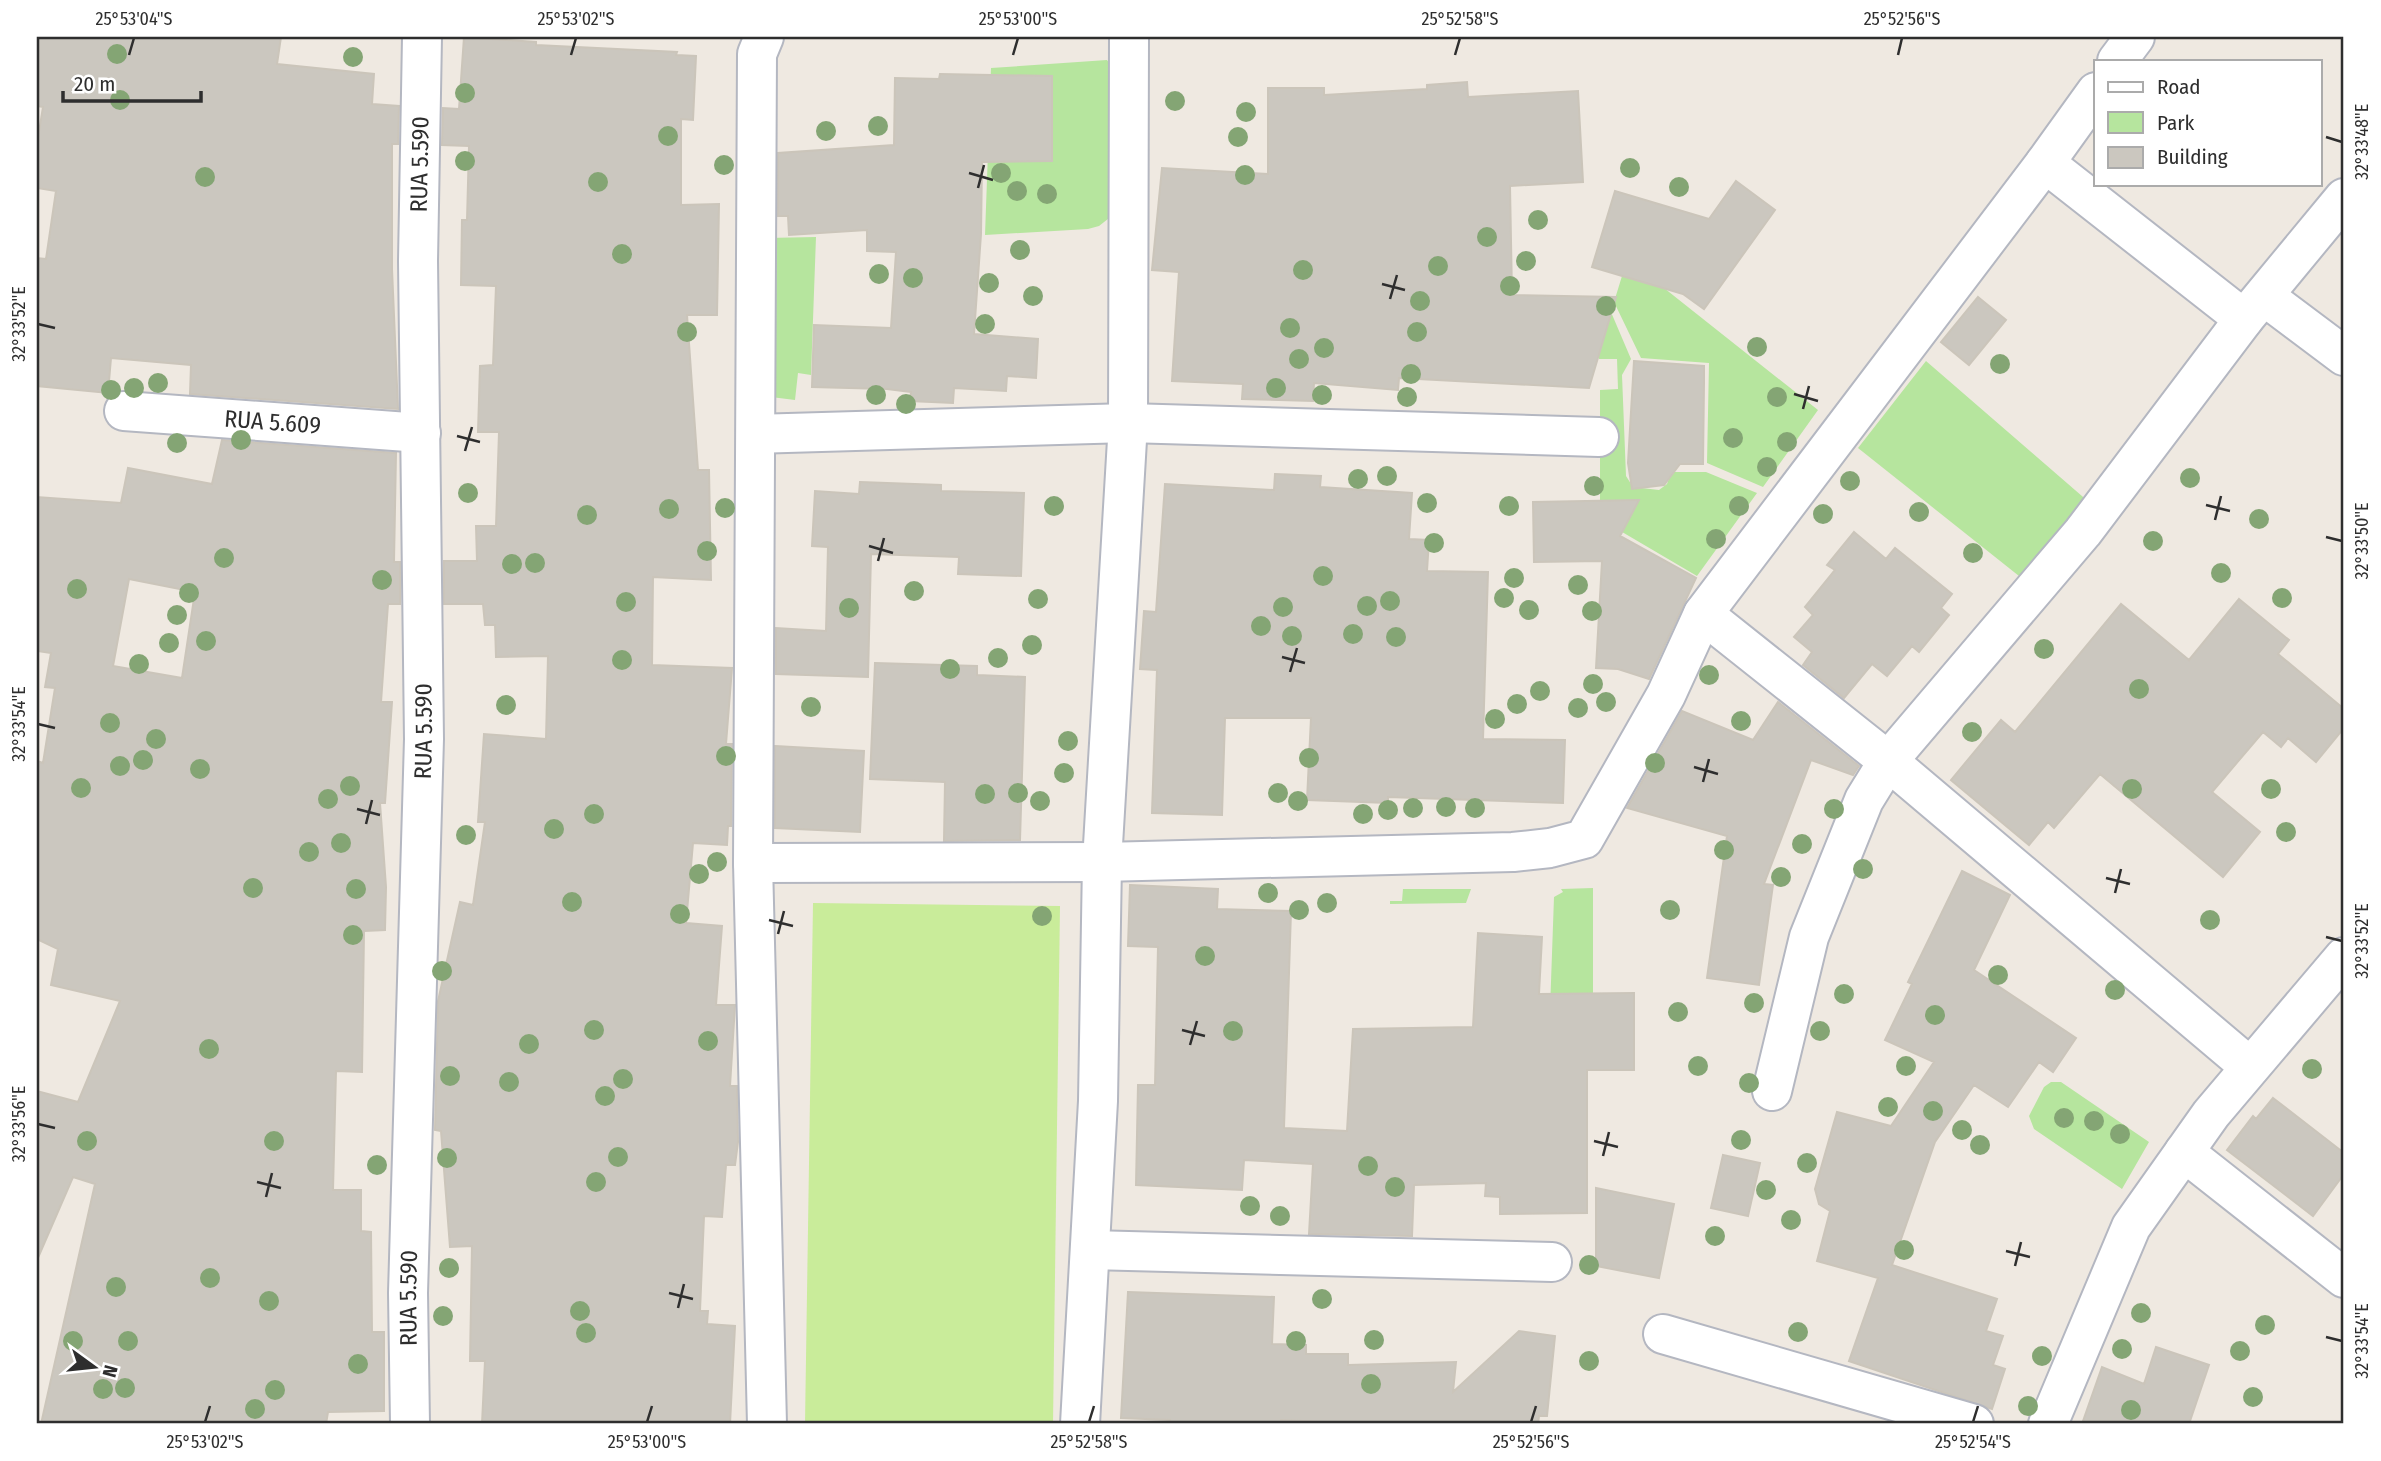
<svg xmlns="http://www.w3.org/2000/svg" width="2381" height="1461" font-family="'Fira Sans Condensed',sans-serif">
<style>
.green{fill:#b6e59e}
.pitch{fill:#c9ec9a}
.building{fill:#cbc7bf;stroke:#cbc5ba;stroke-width:2;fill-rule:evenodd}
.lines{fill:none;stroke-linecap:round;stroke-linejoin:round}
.street-casing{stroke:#b4b7c1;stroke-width:42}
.street{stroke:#fff;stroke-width:38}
.tree{fill:#84a574}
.ticks{fill:none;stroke:#2e2e2e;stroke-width:2.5}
.labels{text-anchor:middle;stroke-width:5;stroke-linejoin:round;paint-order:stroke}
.street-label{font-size:24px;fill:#2e2e2e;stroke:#fff}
.neatline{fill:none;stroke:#2e2e2e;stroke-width:2.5}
.ticks-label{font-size:18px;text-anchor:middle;fill:#2e2e2e}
</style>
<rect width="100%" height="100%" fill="#efe9e1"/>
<path class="green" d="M1107 60 1117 74 1113 215 1099 226 1088 229 985 235 991 68Z
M816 237 811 375 798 373 795 400 771 397 766 238Z
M1622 276 1664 288 1818 410 1763 487 1707 463 1709 363 1641 358 1614 302Z
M1595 296 1605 298 1631 359 1622 375 1626 476 1633 487 1659 490 1667 484 1671 472H1706L1757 493 1697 576 1600 519V390L1618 389 1617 359H1599Z
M1926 361 2090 503 2019 576 1858 448Z
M1593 888V1011L1550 1010 1554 897 1563 892 1561 889Z
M1403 889H1471L1466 903 1390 904V901H1402Z
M2051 1082H2061L2149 1142 2122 1189 2034 1129 2029 1116 2044 1087Z"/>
<path class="pitch" d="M813 903 1060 906 1053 1424H805Z"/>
<path class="building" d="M37 37H281L277 64 374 74 372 104 399 106 398 144H392V269L398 409 190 394 191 365 111 358 108 393 37 386V258L46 259 56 191 37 188V144L43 107 37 106Z
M464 37 536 42V45L677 52 676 55 696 56 693 120 681 119V205L719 204 717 315H687L698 470H709L711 580 653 577 652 665 732 668 726 744H732L731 826H728L727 845 693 843 686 923 722 926 716 1005H735L730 1086H737L738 1142 735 1165H726L722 1217 704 1216 700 1311H708L707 1324 735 1326 730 1424H482L485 1361H470L472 1246 450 1247 441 1131 435 1130 438 1001 460 902 473 905 485 822H478L484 734 546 739 548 656 496 657 495 625H485L483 604H444V561H477L476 526H496L499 432H478L480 366 493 365 496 286 461 285 462 220H467L469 146 442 145 443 108 459 109Z
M940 74 1052 76V161L982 162 981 234 974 334 1038 339 1036 378 1007 376 1006 391 954 388 953 403 910 401 911 392 887 389 812 387 814 325 891 328 896 252 867 251V230L789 235 788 216H778V153L894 145 895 78 939 79Z
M1467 82 1468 97 1578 91 1583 182 1510 186 1512 295 1616 297 1589 388 1399 378 1398 390 1314 383 1313 401 1242 399 1243 384 1172 381 1179 272 1152 270 1162 168 1268 174V88H1324V95L1427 89V85Z
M1736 181 1775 210 1704 309 1683 294 1592 267 1615 191 1709 219Z
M1978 297 2006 320 1969 365 1941 342Z
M1634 361 1704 366V382L1703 464H1680L1664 485 1632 489 1628 463Z
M222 440 396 453 394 562H400V604H388L381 702H392L385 803H380L386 887 385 930 364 931 362 1072 336 1071 333 1190H361V1231L371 1232 372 1332H384V1411L328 1412 326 1424H41L95 1184 73 1177 37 1260V1091L78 1102 120 1001 51 985 58 949 37 939V761L43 763 55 688 45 687 51 653 37 651V497L121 503 128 468 212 484ZM129 579 195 592 182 678 113 666Z
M1275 474 1321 476 1320 487 1412 493 1409 539 1429 540 1427 571 1488 572 1483 739 1565 740 1563 803 1388 797V803L1307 800 1311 718H1225L1222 815 1152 813 1157 670 1140 669 1144 611 1156 612 1165 484 1274 490Z
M860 482 941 485V491L1024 493 1021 576 958 574 959 557 871 554 868 677 776 674V628L826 631 828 547 812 546 815 491 859 494Z
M1639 500 1620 536 1696 578 1649 679 1618 669 1596 668 1602 561 1534 562 1533 502Z
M1854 532 1886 559 1895 548 1952 594 1941 608 1949 615 1919 652 1912 646 1887 676 1872 664 1844 698 1803 665 1812 652 1794 637 1813 615 1805 607 1835 570 1827 565Z
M2239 599 2289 640 2278 654 2344 709V728L2316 762 2288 738 2281 747 2263 732 2212 792 2260 832 2223 877 2100 774 2054 828 2048 822 2029 845 1951 780 2001 720 2015 732 2121 604 2189 660Z
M875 663 977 666V675L1025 677 1020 840 944 841 945 782 870 779Z
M1778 702 1859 766 1853 775 1811 760 1764 884 1773 885 1759 985 1707 978 1727 836 1627 808 1682 711 1753 740Z
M775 746 864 751 860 832 775 828Z
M1962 871 2010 895 1974 970 2076 1038 2053 1072 2039 1062 2008 1107 1974 1085 1935 1142 1892 1265 1997 1299 1986 1331 2003 1336 1993 1365 2005 1369 1992 1409 1849 1361 1878 1278 1817 1261 1830 1211 1819 1204 1815 1189 1837 1112 1891 1126 1934 1062 1885 1040 1912 984 1908 982Z
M1130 885 1218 889 1217 909 1291 911 1284 1128 1347 1131 1353 1029 1473 1027 1478 933 1542 937 1539 994 1634 993V1070H1587V1213L1500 1214V1197L1485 1196 1486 1183 1414 1185 1412 1236 1309 1234 1313 1164 1244 1160 1242 1190 1136 1185 1138 1085H1155L1158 947 1128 946Z
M2273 1098 2344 1153V1174L2313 1216 2227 1150 2253 1116 2256 1119Z
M1723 1155 1760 1163 1748 1216 1711 1208Z
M1596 1188 1674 1204 1659 1278 1596 1266Z
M1128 1292 1274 1297 1272 1344 1306 1345V1354H1348V1365L1456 1362 1453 1392 1519 1331 1555 1336 1547 1416H1539L1538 1424H1370L1281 1420V1424H1170V1420L1121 1418Z
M2156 1347 2209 1365 2189 1424H2082L2102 1367 2144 1384Z"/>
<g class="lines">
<defs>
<g id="street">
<path d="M764 37 757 54 753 863 767 1424"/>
<path d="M2117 61 2135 37"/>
<path d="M2045 163 2244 319"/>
<path d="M2264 296 2344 356"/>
<path id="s1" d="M124 411 421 433"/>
<path d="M756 434 1128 423 1599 437"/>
<path d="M1703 614 1888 761 2250 1067"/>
<path d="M753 863 1102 862 1513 852 1550 848 1584 839 1666 695 1703 614 2045 163 2096 92"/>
<path d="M1772 1091 1809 937 1864 800 1888 761 2083 532 2244 319 2344 198"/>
<path d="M2184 1152 2344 1278"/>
<path d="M1090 1250 1552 1262"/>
<path d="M1663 1334 1974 1424"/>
<path id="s2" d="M410 1424 408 1293 424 739 418 261 422 37"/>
<path d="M1080 1424 1098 1101 1102 862 1128 423 1129 37"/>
<path d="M2048 1424 2131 1227 2211 1114 2344 957"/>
</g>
</defs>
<use href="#street" class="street-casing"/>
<use href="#street" class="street"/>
</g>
<g class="tree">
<circle cx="117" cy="54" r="10"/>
<circle cx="353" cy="57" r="10"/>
<circle cx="465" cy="93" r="10"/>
<circle cx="120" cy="100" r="10"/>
<circle cx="1175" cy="101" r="10"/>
<circle cx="1246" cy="112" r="10"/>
<circle cx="878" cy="126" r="10"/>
<circle cx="826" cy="131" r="10"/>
<circle cx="668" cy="136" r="10"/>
<circle cx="1238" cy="137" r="10"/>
<circle cx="465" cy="161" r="10"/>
<circle cx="724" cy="165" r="10"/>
<circle cx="1630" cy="168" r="10"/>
<circle cx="1001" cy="173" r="10"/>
<circle cx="1245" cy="175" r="10"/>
<circle cx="205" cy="177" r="10"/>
<circle cx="598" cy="182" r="10"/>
<circle cx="1679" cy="187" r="10"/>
<circle cx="1017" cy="191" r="10"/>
<circle cx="1047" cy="194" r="10"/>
<circle cx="1538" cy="220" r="10"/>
<circle cx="1487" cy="237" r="10"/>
<circle cx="1020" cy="250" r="10"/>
<circle cx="622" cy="254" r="10"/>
<circle cx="1526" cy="261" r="10"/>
<circle cx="1438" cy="266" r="10"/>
<circle cx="1303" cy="270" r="10"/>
<circle cx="879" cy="274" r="10"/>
<circle cx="913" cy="278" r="10"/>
<circle cx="989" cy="283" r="10"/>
<circle cx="1510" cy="286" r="10"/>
<circle cx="1033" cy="296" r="10"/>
<circle cx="1420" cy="301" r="10"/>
<circle cx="1606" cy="306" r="10"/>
<circle cx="985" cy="324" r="10"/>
<circle cx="1290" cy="328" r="10"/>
<circle cx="687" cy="332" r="10"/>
<circle cx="1417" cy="332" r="10"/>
<circle cx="1757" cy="347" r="10"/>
<circle cx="1324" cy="348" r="10"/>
<circle cx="1299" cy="359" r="10"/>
<circle cx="2000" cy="364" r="10"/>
<circle cx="1411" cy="374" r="10"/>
<circle cx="158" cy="383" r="10"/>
<circle cx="134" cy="388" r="10"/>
<circle cx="1276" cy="388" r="10"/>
<circle cx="111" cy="390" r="10"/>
<circle cx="876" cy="395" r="10"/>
<circle cx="1322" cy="395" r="10"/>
<circle cx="1407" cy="397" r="10"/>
<circle cx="1777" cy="397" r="10"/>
<circle cx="906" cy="404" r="10"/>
<circle cx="1733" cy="438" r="10"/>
<circle cx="241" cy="440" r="10"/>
<circle cx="1787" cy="442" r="10"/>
<circle cx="177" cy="443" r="10"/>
<circle cx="1767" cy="467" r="10"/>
<circle cx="1387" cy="476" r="10"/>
<circle cx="2190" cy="478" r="10"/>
<circle cx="1358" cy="479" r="10"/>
<circle cx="1850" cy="481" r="10"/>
<circle cx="1594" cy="486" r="10"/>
<circle cx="468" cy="493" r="10"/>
<circle cx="1427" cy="503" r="10"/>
<circle cx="1054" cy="506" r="10"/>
<circle cx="1509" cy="506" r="10"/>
<circle cx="1739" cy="506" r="10"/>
<circle cx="725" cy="508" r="10"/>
<circle cx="669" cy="509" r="10"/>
<circle cx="1919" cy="512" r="10"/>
<circle cx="1823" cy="514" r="10"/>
<circle cx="587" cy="515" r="10"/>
<circle cx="2259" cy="519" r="10"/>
<circle cx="1716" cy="539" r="10"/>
<circle cx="2153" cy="541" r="10"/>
<circle cx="1434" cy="543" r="10"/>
<circle cx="707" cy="551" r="10"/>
<circle cx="1973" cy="553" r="10"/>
<circle cx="224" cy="558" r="10"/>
<circle cx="535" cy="563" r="10"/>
<circle cx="512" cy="564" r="10"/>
<circle cx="2221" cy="573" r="10"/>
<circle cx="1323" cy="576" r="10"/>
<circle cx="1514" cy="578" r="10"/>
<circle cx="382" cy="580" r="10"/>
<circle cx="1578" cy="585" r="10"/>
<circle cx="77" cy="589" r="10"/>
<circle cx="914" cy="591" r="10"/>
<circle cx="189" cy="593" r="10"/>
<circle cx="1504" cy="598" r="10"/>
<circle cx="2282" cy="598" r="10"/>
<circle cx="1038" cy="599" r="10"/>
<circle cx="1390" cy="601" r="10"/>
<circle cx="626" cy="602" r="10"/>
<circle cx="1367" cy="606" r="10"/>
<circle cx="1283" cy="607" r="10"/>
<circle cx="849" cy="608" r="10"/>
<circle cx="1529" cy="610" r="10"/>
<circle cx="1592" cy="611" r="10"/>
<circle cx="177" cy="615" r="10"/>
<circle cx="1261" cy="626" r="10"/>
<circle cx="1353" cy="634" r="10"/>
<circle cx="1292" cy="636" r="10"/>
<circle cx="1396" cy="637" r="10"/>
<circle cx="206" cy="641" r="10"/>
<circle cx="169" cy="643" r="10"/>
<circle cx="1032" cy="645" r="10"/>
<circle cx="2044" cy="649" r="10"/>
<circle cx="998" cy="658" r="10"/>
<circle cx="622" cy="660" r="10"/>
<circle cx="139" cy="664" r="10"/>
<circle cx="950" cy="669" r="10"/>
<circle cx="1709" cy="675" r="10"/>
<circle cx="1593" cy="684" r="10"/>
<circle cx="2139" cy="689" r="10"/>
<circle cx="1540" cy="691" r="10"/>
<circle cx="1606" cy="702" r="10"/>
<circle cx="1517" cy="704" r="10"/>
<circle cx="506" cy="705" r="10"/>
<circle cx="811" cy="707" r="10"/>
<circle cx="1578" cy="708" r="10"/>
<circle cx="1495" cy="719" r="10"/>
<circle cx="1741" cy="721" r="10"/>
<circle cx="110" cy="723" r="10"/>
<circle cx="1972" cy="732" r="10"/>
<circle cx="156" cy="739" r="10"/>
<circle cx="1068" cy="741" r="10"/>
<circle cx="726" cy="756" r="10"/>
<circle cx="1309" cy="758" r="10"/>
<circle cx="143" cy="760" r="10"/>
<circle cx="1655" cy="763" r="10"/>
<circle cx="120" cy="766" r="10"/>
<circle cx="200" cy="769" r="10"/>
<circle cx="1064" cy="773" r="10"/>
<circle cx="350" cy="786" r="10"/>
<circle cx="81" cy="788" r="10"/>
<circle cx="2132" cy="789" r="10"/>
<circle cx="2271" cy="789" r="10"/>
<circle cx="1018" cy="793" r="10"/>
<circle cx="1278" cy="793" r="10"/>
<circle cx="985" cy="794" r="10"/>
<circle cx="328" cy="799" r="10"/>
<circle cx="1040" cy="801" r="10"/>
<circle cx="1298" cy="801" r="10"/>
<circle cx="1446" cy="807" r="10"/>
<circle cx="1413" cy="808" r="10"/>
<circle cx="1475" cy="808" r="10"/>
<circle cx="1834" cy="809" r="10"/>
<circle cx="1388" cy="810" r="10"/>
<circle cx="594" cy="814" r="10"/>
<circle cx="1363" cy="814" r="10"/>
<circle cx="554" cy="829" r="10"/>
<circle cx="2286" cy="832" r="10"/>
<circle cx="466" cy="835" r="10"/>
<circle cx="341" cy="843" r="10"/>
<circle cx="1802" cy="844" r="10"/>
<circle cx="1724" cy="850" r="10"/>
<circle cx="309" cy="852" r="10"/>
<circle cx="717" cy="862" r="10"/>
<circle cx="1863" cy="869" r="10"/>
<circle cx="699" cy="874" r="10"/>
<circle cx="1781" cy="877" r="10"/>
<circle cx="253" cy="888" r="10"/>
<circle cx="356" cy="889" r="10"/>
<circle cx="1268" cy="893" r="10"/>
<circle cx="572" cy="902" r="10"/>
<circle cx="1327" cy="903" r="10"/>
<circle cx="1299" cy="910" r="10"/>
<circle cx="1670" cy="910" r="10"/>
<circle cx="680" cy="914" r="10"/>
<circle cx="1042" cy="916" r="10"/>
<circle cx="2210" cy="920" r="10"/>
<circle cx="353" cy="935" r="10"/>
<circle cx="1205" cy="956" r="10"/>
<circle cx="442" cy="971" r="10"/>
<circle cx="1998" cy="975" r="10"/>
<circle cx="2115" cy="990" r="10"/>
<circle cx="1844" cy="994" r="10"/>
<circle cx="1754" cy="1003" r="10"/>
<circle cx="1678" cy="1012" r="10"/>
<circle cx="1935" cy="1015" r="10"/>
<circle cx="594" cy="1030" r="10"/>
<circle cx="1233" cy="1031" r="10"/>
<circle cx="1820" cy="1031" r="10"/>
<circle cx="708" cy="1041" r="10"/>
<circle cx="529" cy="1044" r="10"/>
<circle cx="209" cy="1049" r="10"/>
<circle cx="1698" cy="1066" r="10"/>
<circle cx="1906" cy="1066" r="10"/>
<circle cx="2312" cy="1069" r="10"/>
<circle cx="450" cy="1076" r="10"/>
<circle cx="623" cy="1079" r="10"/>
<circle cx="509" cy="1082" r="10"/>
<circle cx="1749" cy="1083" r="10"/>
<circle cx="605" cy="1096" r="10"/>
<circle cx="1888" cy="1107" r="10"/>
<circle cx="1933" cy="1111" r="10"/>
<circle cx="2064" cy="1118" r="10"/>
<circle cx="2094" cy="1121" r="10"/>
<circle cx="1962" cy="1130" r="10"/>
<circle cx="2120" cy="1134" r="10"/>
<circle cx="1741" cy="1140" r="10"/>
<circle cx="87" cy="1141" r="10"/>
<circle cx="274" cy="1141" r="10"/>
<circle cx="1980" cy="1145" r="10"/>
<circle cx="618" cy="1157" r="10"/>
<circle cx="447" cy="1158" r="10"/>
<circle cx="1807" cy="1163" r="10"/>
<circle cx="377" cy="1165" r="10"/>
<circle cx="1368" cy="1166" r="10"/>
<circle cx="596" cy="1182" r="10"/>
<circle cx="1395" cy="1187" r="10"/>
<circle cx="1766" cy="1190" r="10"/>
<circle cx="1250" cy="1206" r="10"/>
<circle cx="1280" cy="1216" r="10"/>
<circle cx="1791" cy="1220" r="10"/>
<circle cx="1715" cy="1236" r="10"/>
<circle cx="1904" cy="1250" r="10"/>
<circle cx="1589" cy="1265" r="10"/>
<circle cx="449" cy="1268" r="10"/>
<circle cx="210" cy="1278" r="10"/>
<circle cx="116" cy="1287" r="10"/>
<circle cx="1322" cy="1299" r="10"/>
<circle cx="269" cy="1301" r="10"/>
<circle cx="580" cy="1311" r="10"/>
<circle cx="2141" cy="1313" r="10"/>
<circle cx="443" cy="1316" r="10"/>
<circle cx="2265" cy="1325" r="10"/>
<circle cx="1798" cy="1332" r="10"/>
<circle cx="586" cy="1333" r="10"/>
<circle cx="1374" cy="1340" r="10"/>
<circle cx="73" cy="1341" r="10"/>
<circle cx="128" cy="1341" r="10"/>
<circle cx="1296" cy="1341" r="10"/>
<circle cx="2122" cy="1349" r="10"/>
<circle cx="2240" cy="1351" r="10"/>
<circle cx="2042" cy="1356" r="10"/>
<circle cx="1589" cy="1361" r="10"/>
<circle cx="358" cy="1364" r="10"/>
<circle cx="1371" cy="1384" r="10"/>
<circle cx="125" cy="1388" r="10"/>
<circle cx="103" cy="1389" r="10"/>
<circle cx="275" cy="1390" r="10"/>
<circle cx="2253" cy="1397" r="10"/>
<circle cx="2028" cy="1406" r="10"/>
<circle cx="255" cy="1409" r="10"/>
<circle cx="2131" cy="1410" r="10"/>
</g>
<path class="ticks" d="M129 55 134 38M571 55 576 38M1013 55 1018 38M1455 55 1460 38M1898 55 1902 38M2326 137 2342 142M969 173 993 180M978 188 984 165M1382 284 1405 290M1390 299 1397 275M38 324 55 328M1794 394 1818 401M1803 409 1809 386M457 436 480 442M465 451 472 427M2206 505 2230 511M2215 520 2221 496M2326 537 2342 541M869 546 893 553M878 561 884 538M1282 657 1305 663M1290 672 1297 648M38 724 55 728M1694 767 1718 774M1703 782 1709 759M357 809 380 815M366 824 372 800M2106 878 2130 884M2115 893 2121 869M769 920 793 926M778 934 784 911M2326 937 2342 941M1182 1030 1205 1036M1190 1045 1197 1021M38 1124 55 1128M1594 1141 1618 1147M1603 1156 1609 1132M257 1182 281 1188M266 1197 272 1173M2006 1251 2030 1257M2015 1266 2021 1242M669 1293 693 1299M678 1308 684 1284M2326 1337 2342 1341M205 1422 210 1406M647 1422 652 1406M1089 1422 1094 1406M1531 1422 1536 1406M1973 1422 1978 1406"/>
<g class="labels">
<g class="street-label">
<text dy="8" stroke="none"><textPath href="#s2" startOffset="1260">RUA 5.590</textPath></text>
<text dy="8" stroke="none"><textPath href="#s1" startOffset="149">RUA 5.609</textPath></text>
<text dy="8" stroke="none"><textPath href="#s2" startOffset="693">RUA 5.590</textPath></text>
<text dy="8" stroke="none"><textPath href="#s2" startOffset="126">RUA 5.590</textPath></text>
</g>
</g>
<rect width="2381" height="1461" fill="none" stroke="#ffffff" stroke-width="77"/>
<rect x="2094" y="60" width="228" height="126" fill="#ffffff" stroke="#ababab" stroke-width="2"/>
<rect x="2108" y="82" width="35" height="10" fill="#ffffff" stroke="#ababab" stroke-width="2"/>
<text x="2157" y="94" font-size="21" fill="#2e2e2e">Road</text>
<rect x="2108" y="112" width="35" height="21" fill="#b6e59e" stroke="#ababab" stroke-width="2"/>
<text x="2157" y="130" font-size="21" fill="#2e2e2e">Park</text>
<rect x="2108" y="147" width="35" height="21" fill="#cbc7bf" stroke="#ababab" stroke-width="2"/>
<text x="2157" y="164" font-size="21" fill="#2e2e2e">Building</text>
<g transform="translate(94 1367) rotate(105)" stroke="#ffffff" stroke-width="5" paint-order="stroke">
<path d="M0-5L12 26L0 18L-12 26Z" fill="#2e2e2e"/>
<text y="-10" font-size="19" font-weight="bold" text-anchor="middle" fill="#2e2e2e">N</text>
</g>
<path d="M63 91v10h138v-10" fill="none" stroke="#2e2e2e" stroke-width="3.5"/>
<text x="74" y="91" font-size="21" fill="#2e2e2e" stroke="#ffffff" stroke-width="5" paint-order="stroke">20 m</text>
<rect x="38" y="38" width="2304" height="1384" class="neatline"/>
<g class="ticks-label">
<text x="134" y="25">25°53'04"S</text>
<text x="576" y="25">25°53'02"S</text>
<text x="1018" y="25">25°53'00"S</text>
<text x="1460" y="25">25°52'58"S</text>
<text x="1902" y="25">25°52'56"S</text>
<text transform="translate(2362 142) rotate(-90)" y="6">32°33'48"E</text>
<text transform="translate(19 324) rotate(-90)" y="6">32°33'52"E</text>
<text transform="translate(2362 541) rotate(-90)" y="6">32°33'50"E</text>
<text transform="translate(19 724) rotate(-90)" y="6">32°33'54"E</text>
<text transform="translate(2362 941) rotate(-90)" y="6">32°33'52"E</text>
<text transform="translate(19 1124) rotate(-90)" y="6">32°33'56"E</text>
<text transform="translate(2362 1341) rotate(-90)" y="6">32°33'54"E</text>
<text x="205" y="1448">25°53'02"S</text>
<text x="647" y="1448">25°53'00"S</text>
<text x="1089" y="1448">25°52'58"S</text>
<text x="1531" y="1448">25°52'56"S</text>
<text x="1973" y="1448">25°52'54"S</text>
</g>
</svg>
